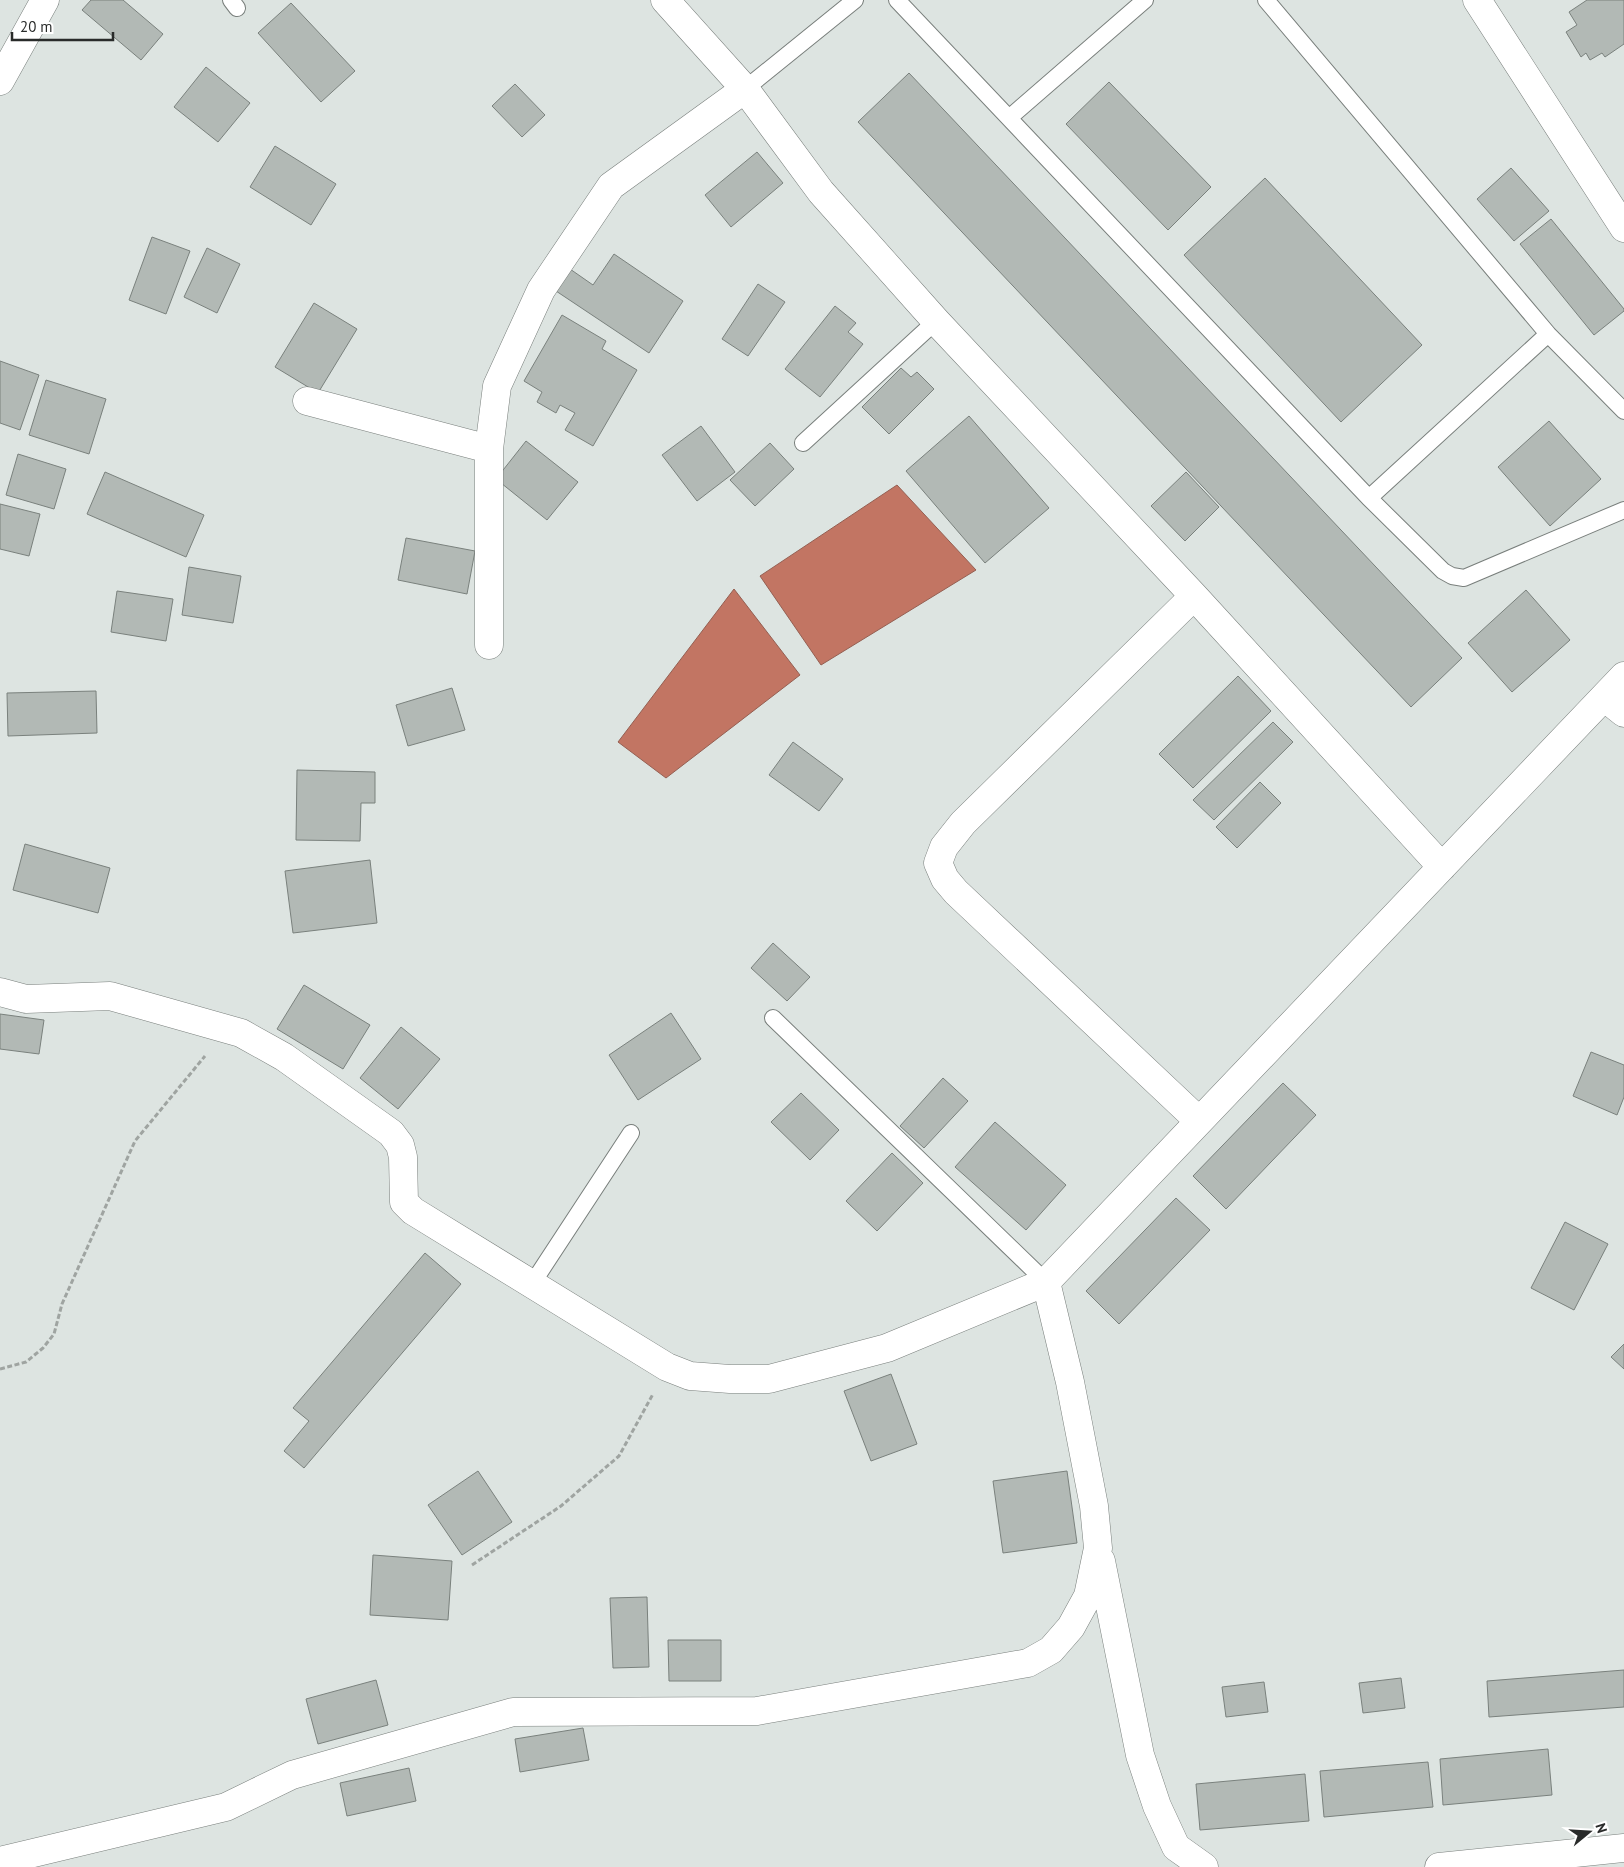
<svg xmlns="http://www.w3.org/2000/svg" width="1624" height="1867" font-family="'PT Sans',sans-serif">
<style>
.water{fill:#c27563;stroke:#945f52}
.building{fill:#b2b9b5;stroke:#7a817d}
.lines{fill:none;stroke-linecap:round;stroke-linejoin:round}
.lane-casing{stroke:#797f7c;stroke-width:18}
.street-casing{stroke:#797f7c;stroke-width:29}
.path{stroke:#9fa4a1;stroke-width:3;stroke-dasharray:5 2.5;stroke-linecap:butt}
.lane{stroke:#fff;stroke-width:16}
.street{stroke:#fff;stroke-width:28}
</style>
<rect width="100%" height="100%" fill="#dde4e1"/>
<path class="water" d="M897 485 976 570 821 665 760 576Z
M734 589 800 675 666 778 618 742Z"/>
<path class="building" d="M91 0H123L163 34 141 60 82 10Z
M1587 0H1624V44L1605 57 1602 53 1590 60 1586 53 1581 57 1566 32 1577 25 1569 12Z
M291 3 355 71 321 102 258 33Z
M206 67 250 103 218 142 174 107Z
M909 73 1462 658 1411 707 858 122Z
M1109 82 1211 187 1168 230 1066 124Z
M515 84 545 115 522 137 492 106Z
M275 146 336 184 311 225 250 187Z
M757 152 783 183 731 227 705 195Z
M1511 168 1549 211 1514 241 1477 199Z
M1265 178 1422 345 1341 422 1184 255Z
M1551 219 1624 309V311L1594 335 1520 244Z
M152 237 190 251 166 314 129 300Z
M207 248 240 264 217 313 184 297Z
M614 254 683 301 649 353 556 291 570 269 593 285Z
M758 284 785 302 748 356 722 339Z
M314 303 357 329 318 393 275 367Z
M835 306 856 323 848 332 863 344 820 397 785 369Z
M562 315 606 341 602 349 637 370 593 446 565 430 575 413 560 405 556 413 537 402 542 392 524 381Z
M0 361 39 375 20 430 0 423Z
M901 368 911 377 917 372 934 389 889 434 862 407Z
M46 380 106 399 89 454 29 435Z
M969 416 1049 508 985 563 906 471Z
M1549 421 1601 479 1550 526 1498 467Z
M701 426 735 472 697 501 662 455Z
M526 441 578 482 547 520 496 479Z
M770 443 794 469 755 506 730 480Z
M18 454 66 469 54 509 6 495Z
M105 472 204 515 186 557 87 514Z
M1186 472 1219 507 1185 541 1151 506Z
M0 504 40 514 29 556 0 549Z
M406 538 475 551 467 594 398 580Z
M189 567 241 576 233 623 182 615Z
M1526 590 1570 640 1512 692 1468 643Z
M117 591 173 599 166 641 111 632Z
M1238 676 1271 711 1193 788 1159 754Z
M452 688 465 730 408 746 396 705Z
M96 691 97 733 8 736 7 693Z
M1273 722 1293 742 1214 820 1193 800Z
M793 742 843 779 819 811 769 775Z
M297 770 375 772V803H361L360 841 296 840Z
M1260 782 1281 803 1237 848 1216 827Z
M25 844 110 868 98 913 13 890Z
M370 860 377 923 293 933 285 871Z
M773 943 810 977 787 1001 751 968Z
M304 985 370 1025 343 1069 277 1029Z
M671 1013 701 1059 638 1100 609 1055Z
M0 1014 44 1020 39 1054 0 1049Z
M401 1027 440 1059 398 1109 360 1078Z
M1591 1052 1624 1065V1097L1617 1115 1573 1096Z
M943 1078 968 1101 924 1148 900 1126Z
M1283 1083 1316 1115 1226 1209 1193 1176Z
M801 1093 839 1130 810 1160 771 1122Z
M995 1122 1066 1185 1026 1230 955 1167Z
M892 1153 923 1183 877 1231 846 1201Z
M1176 1198 1210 1230 1119 1324 1086 1291Z
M1565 1222 1608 1244 1574 1310 1531 1288Z
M425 1253 461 1284 304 1468 284 1451 309 1421 293 1408Z
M1624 1344V1369L1611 1357Z
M891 1374 917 1444 871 1461 844 1391Z
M478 1471 512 1522 462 1555 428 1505Z
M1067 1471 1077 1543 1003 1553 993 1481Z
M373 1555 452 1561 448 1620 370 1615Z
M647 1597 649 1667 613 1668 610 1598Z
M668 1640H721V1681H669Z
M1624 1670V1707L1489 1717 1487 1681Z
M1401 1678 1405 1708 1363 1713 1359 1683Z
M376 1680 388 1725 318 1744 306 1699Z
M1264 1682 1268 1712 1226 1717 1222 1687Z
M583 1728 589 1760 520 1772 515 1739Z
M1548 1749 1552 1795 1443 1805 1440 1759Z
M1428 1762 1433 1807 1324 1817 1320 1771Z
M409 1768 416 1801 347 1816 340 1783Z
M1305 1774 1309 1821 1200 1830 1196 1784Z"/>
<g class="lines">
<defs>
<path id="lane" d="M231 0 237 8
M897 0 1369 498 1443 571 1452 576 1464 578 1624 510
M1266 0 1548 334 1624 411
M745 89 855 0
M1009 118 1145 0
M803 443 936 321
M1369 498 1548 334
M773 1018 1046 1282
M532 1284 631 1133"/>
<path id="street" d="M665 0 745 89 821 192 936 321 1194 596 1442 867
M1477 0 1624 228
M0 81 45 0
M307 401 489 449
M1194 596 963 823 944 847 938 863 945 879 956 892 1199 1121
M489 645V449L497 386 541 290 611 186 745 89
M1604 697 1624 713
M0 992 26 999 110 996 241 1033 284 1057 391 1133 400 1145 403 1157 404 1202 413 1211 667 1367 690 1376 730 1379H769L887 1348 1046 1282 1624 676
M1101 1561 1140 1755 1157 1806 1176 1847 1204 1867
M0 1861 226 1807 292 1775 513 1712 757 1711 1028 1663 1051 1650 1071 1627 1088 1596 1098 1548 1094 1506 1070 1382 1046 1282
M1439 1867 1624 1848"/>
</defs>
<use href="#lane" class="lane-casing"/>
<use href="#street" class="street-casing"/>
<path class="path" d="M0 1369 26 1362 43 1348 54 1334 62 1304 135 1141 205 1056
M472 1565 561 1506 619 1456 653 1394"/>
<use href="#lane" class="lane"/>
<use href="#street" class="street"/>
</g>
<g transform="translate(1589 1832) rotate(72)" stroke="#ffffff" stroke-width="4" paint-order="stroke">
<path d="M0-4L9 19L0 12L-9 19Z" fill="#292b2a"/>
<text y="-8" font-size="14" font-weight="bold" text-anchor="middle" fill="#292b2a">N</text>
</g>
<path d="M12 32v8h101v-8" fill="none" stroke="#292b2a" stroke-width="2.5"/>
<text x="20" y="32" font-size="15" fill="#292b2a" stroke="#ffffff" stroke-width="4" paint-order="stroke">20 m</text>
</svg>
